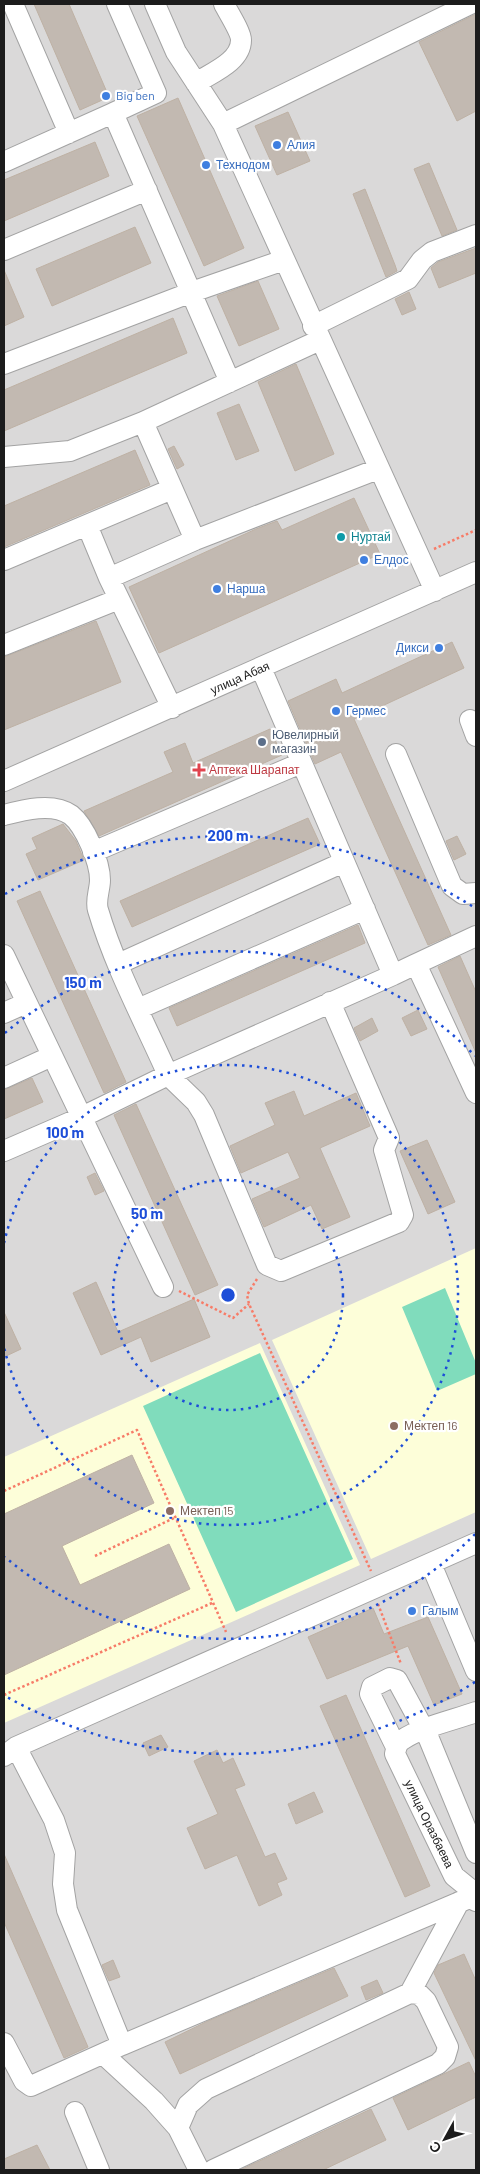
<svg xmlns="http://www.w3.org/2000/svg" width="480" height="2174" font-family="Barlow,sans-serif">
<style>
.residential{fill:#dad9d9}
.education{fill:#fdfed9}
.pitch{fill:#80dcbc}
.building{fill:#c2b9b1;stroke:#beb1a4}
.lines{fill:none;stroke-linecap:round;stroke-linejoin:round}
.minor-casing{stroke:#a3a3a3;stroke-width:22}
.path{stroke:#f77c68;stroke-width:2.5;stroke-dasharray:2.5 2.5;stroke-linecap:butt}
.minor{stroke:#fff;stroke-width:20}
.ring{fill:none;stroke:#1d4ed8;stroke-width:2.5;stroke-dasharray:2.5 5}
.shop-dot{fill:#3f7fe0;stroke:#fff;stroke-width:2}
.culture-dot{fill:#0f9aa8;stroke:#fff;stroke-width:2}
.service-dot{fill:#5c6f8a;stroke:#fff;stroke-width:2}
.health-dot{fill:#e0444e;stroke:#fff;stroke-width:2}
.education-dot{fill:#8d6e63;stroke:#fff;stroke-width:2}
.labels{text-anchor:middle;stroke-width:4.5;stroke-linejoin:round;paint-order:stroke}
.shop-label{font-size:12px;fill:#366cbe;stroke:#fff;text-anchor:start}
.culture-label{font-size:12px;fill:#0d838f;stroke:#fff;text-anchor:start}
.street-label{font-size:12px;fill:#1c1c1c;stroke:#fff}
.service-label{font-size:12px;fill:#4e5e75;stroke:#fff;text-anchor:start}
.health-label{font-size:12px;fill:#be3a42;stroke:#fff;text-anchor:start}
.education-label{font-size:12px;fill:#785e54;stroke:#fff;text-anchor:start}
.centre{fill:#1d4ed8;stroke:#fff;stroke-width:2.5}
.ring-label{font-size:15px;text-anchor:middle;font-weight:bold;fill:#1d4ed8;stroke:#fff;stroke-width:4.5;stroke-linejoin:round;paint-order:stroke}
</style>
<rect width="100%" height="100%" fill="#edeae1"/>
<path class="residential" d="M4 4H476V2170H4Z"/>
<path class="education" d="M476 1248V1512L371 1559 272 1340Z
M260 1343 360 1565 4 1723V1457Z"/>
<path class="pitch" d="M445 1288 476 1363V1374L437 1391 402 1307Z
M260 1353 353 1559 236 1612 143 1406Z"/>
<path class="building" d="M34 4H69L109 97 80 110Z
M476 14V111L457 121 419 42Z
M178 98 244 248 204 266 137 116Z
M288 112 310 161 277 175 255 126Z
M95 142 109 176 4 221V180Z
M429 163 457 230 442 236 414 169Z
M365 189 395 265 397 271 386 277 353 194Z
M135 227 151 263 52 306 36 269Z
M476 248V273L439 288 431 268 438 262Z
M4 270 24 317 4 326Z
M258 281 279 329 239 346 217 296Z
M409 292 416 309 402 315 395 299Z
M173 318 187 353 4 431V390Z
M296 364 334 454 295 471 258 382Z
M239 404 259 451 236 460 217 413Z
M174 446 184 465 177 469 168 449Z
M135 450 150 485 4 547V506Z
M354 498 380 554 159 653 129 587 256 529 277 521 282 530Z
M96 621 121 682 4 730V657Z
M452 642 464 668 354 719 451 935 428 945 341 752 315 764 288 701 336 679 342 693Z
M270 729 282 755 99 836 84 811 173 772 164 752 185 743 193 763Z
M308 818 320 844 132 927 120 901Z
M63 824 76 841 84 860 38 880 26 854 37 849 32 838Z
M457 836 466 854 454 860 446 841Z
M40 891 126 1082 104 1093 17 901Z
M358 925 365 943 177 1026 169 1008Z
M460 956 476 992V1053L438 967Z
M418 1010 427 1029 411 1036 402 1018Z
M372 1018 378 1031 360 1041 354 1028Z
M32 1078 43 1102 4 1119V1090Z
M294 1091 304 1116 356 1093 370 1126 320 1148 350 1217 322 1229 311 1205 264 1227 252 1199 300 1178 288 1152 241 1173 230 1146 275 1125 265 1103Z
M136 1104 218 1285 195 1295 114 1115Z
M427 1140 455 1202 428 1214 400 1151Z
M95 1173 104 1191 95 1195 87 1177Z
M96 1282 118 1332 194 1299 210 1337 151 1362 141 1337 101 1355 73 1293Z
M4 1312 21 1349 4 1357Z
M132 1455 154 1503 62 1546 80 1585 169 1544 190 1589 4 1675V1514Z
M373 1608 384 1634 428 1617 462 1694 434 1705 408 1646 327 1679 308 1637Z
M346 1695 430 1886 405 1897 320 1706Z
M161 1735 168 1747 149 1756 143 1743Z
M217 1750 223 1763 233 1758 245 1785 235 1789 265 1857 275 1853 287 1879 277 1883 282 1895 259 1906 237 1855 205 1869 187 1828 218 1814 194 1761Z
M314 1792 323 1812 296 1824 288 1804Z
M4 1854 88 2047 64 2058 4 1922Z
M464 1954 476 1981V2061L434 1973 438 1965Z
M113 1960 120 1977 109 1981 102 1965Z
M334 1968 348 1996 180 2074 165 2042 208 2021Z
M377 1980 383 1993 366 2000 361 1987Z
M469 2062 476 2077V2097L408 2130 393 2098Z
M371 2109 386 2140 323 2170H240Z
M37 2145 50 2170H4V2159Z"/>
<g class="lines">
<defs>
<path id="minor" d="M13 4 69 133
M117 4 156 93 113 113 230 382
M155 4 176 52 223 124 435 591
M196 83C211 73 241 62 241 40 241 32 228 12 224 4
M223 124 470 4
M4 162 113 113
M4 250 147 190
M313 326 408 279 422 260 432 252 476 235
M4 364 192 292 284 260
M4 457 70 451 143 422
M87 525 109 578
M195 540 378 469
M4 560 172 489
M4 645 119 599
M172 708 109 578 195 540 143 422 320 340
M470 720 476 736
M396 754 452 886 463 894 476 893
M4 781 476 572
M4 815C23 810 53 802 71 815 85 826 100 862 100 880 100 890 95 900 98 910 115 967 144 1021 168 1075L393 975 261 668
M93 852 301 763
M4 955 163 1287
M118 964 344 862
M416 964 476 936
M393 975 416 964 476 1093
M138 1009 365 909
M4 1013 26 1003
M4 1078 52 1056
M4 1151 80 1118 168 1075 196 1102 204 1115 267 1265 281 1271 399 1222 403 1215 384 1150 389 1138 330 1002
M431 1564 476 1671
M476 1712C454 1720 421 1727 402 1740 397 1743 396 1748 395 1754L454 1876 470 1889 476 1901
M396 1747 370 1694 372 1687 390 1678 397 1680 429 1739 476 1853
M4 1756 16 1747 476 1543
M410 1993 459 1902
M4 2043 24 2081 31 2086 122 2045 67 1910 63 1884 65 1853 54 1820 16 1747
M122 2045 474 1896
M103 2054 154 2101 178 2128
M75 2112 99 2170
M199 2170 178 2128 188 2105 206 2089 410 1993 419 1994 426 2001 448 2047 445 2057 438 2064 213 2170"/>
</defs>
<use href="#minor" class="minor-casing"/>
<path class="path" d="M434 549 476 530
M257 1279 247 1295 249 1304 371 1571
M179 1291 233 1318 249 1304
M4 1491 137 1430 226 1632
M95 1556 174 1518
M378 1604 401 1664
M4 1695 212 1603"/>
<use href="#minor" class="minor"/>
</g>
<g class="ring">
<circle cx="228" cy="1295" r="115"/>
<path d="M4 1243A230 230 0 1 1 4 1347"/>
<path d="M475 1534A344 344 0 0 1 5 1557M5 1033A344 344 0 0 1 475 1056"/>
<path d="M475 1682A459 459 0 0 1 5 1696M5 894A459 459 0 0 1 475 908"/>
</g>
<g class="shop-dot">
<circle cx="106" cy="96" r="5"/>
<circle cx="277" cy="145" r="5"/>
<circle cx="206" cy="165" r="5"/>
<circle cx="364" cy="560" r="5"/>
<circle cx="217" cy="589" r="5"/>
<circle cx="439" cy="648" r="5"/>
<circle cx="336" cy="711" r="5"/>
<circle cx="412" cy="1611" r="5"/>
</g>
<circle class="culture-dot" cx="341" cy="537" r="5"/>
<circle class="service-dot" cx="262" cy="742" r="5"/>
<path class="health-dot" d="M196.5 762.5h5v5h5v5h-5v5h-5v-5h-5v-5h5z"/>
<g class="education-dot">
<circle cx="394" cy="1426" r="5"/>
<circle cx="170" cy="1511" r="5"/>
</g>
<g class="labels">
<g class="shop-label">
<text x="116" y="100">Big ben</text>
<text x="287" y="149">Алия</text>
<text x="216" y="169">Технодом</text>
<text x="374" y="564">Елдос</text>
<text x="227" y="593">Нарша</text>
<text x="429" y="652" text-anchor="end">Дикси</text>
<text x="346" y="715">Гермес</text>
<text x="422" y="1615">Галым</text>
</g>
<g class="culture-label">
<text x="351" y="541">Нуртай</text>
</g>
<g class="street-label">
<text transform="translate(240 678) rotate(-24)" y="4">улица Абая</text>
<text transform="translate(429 1824) rotate(64)" y="4">улица Оразбаева</text>
</g>
<g class="service-label">
<text x="272" y="739">Ювелирный<tspan x="272" dy="14">магазин</tspan></text>
</g>
<g class="health-label">
<text x="209" y="774">Аптека Шарапат</text>
</g>
<g class="education-label">
<text x="404" y="1430">Мектеп 16</text>
<text x="180" y="1515">Мектеп 15</text>
</g>
</g>
<circle cx="228" cy="1295" r="8" class="centre"/>
<g class="ring-label">
<text x="228" y="841">200 m</text>
<text x="83" y="988">150 m</text>
<text x="65" y="1138">100 m</text>
<text x="147" y="1219">50 m</text>
</g>
<rect width="480" height="2174" fill="none" stroke="#1c1c1c" stroke-width="10"/>
<g transform="translate(445 2139) rotate(230)" stroke="#ffffff" stroke-width="4" paint-order="stroke">
<path d="M0-4L9 19L0 12L-9 19Z" fill="#1c1c1c"/>
<text y="-8" font-size="14" font-weight="bold" text-anchor="middle" fill="#1c1c1c">С</text>
</g>
</svg>
